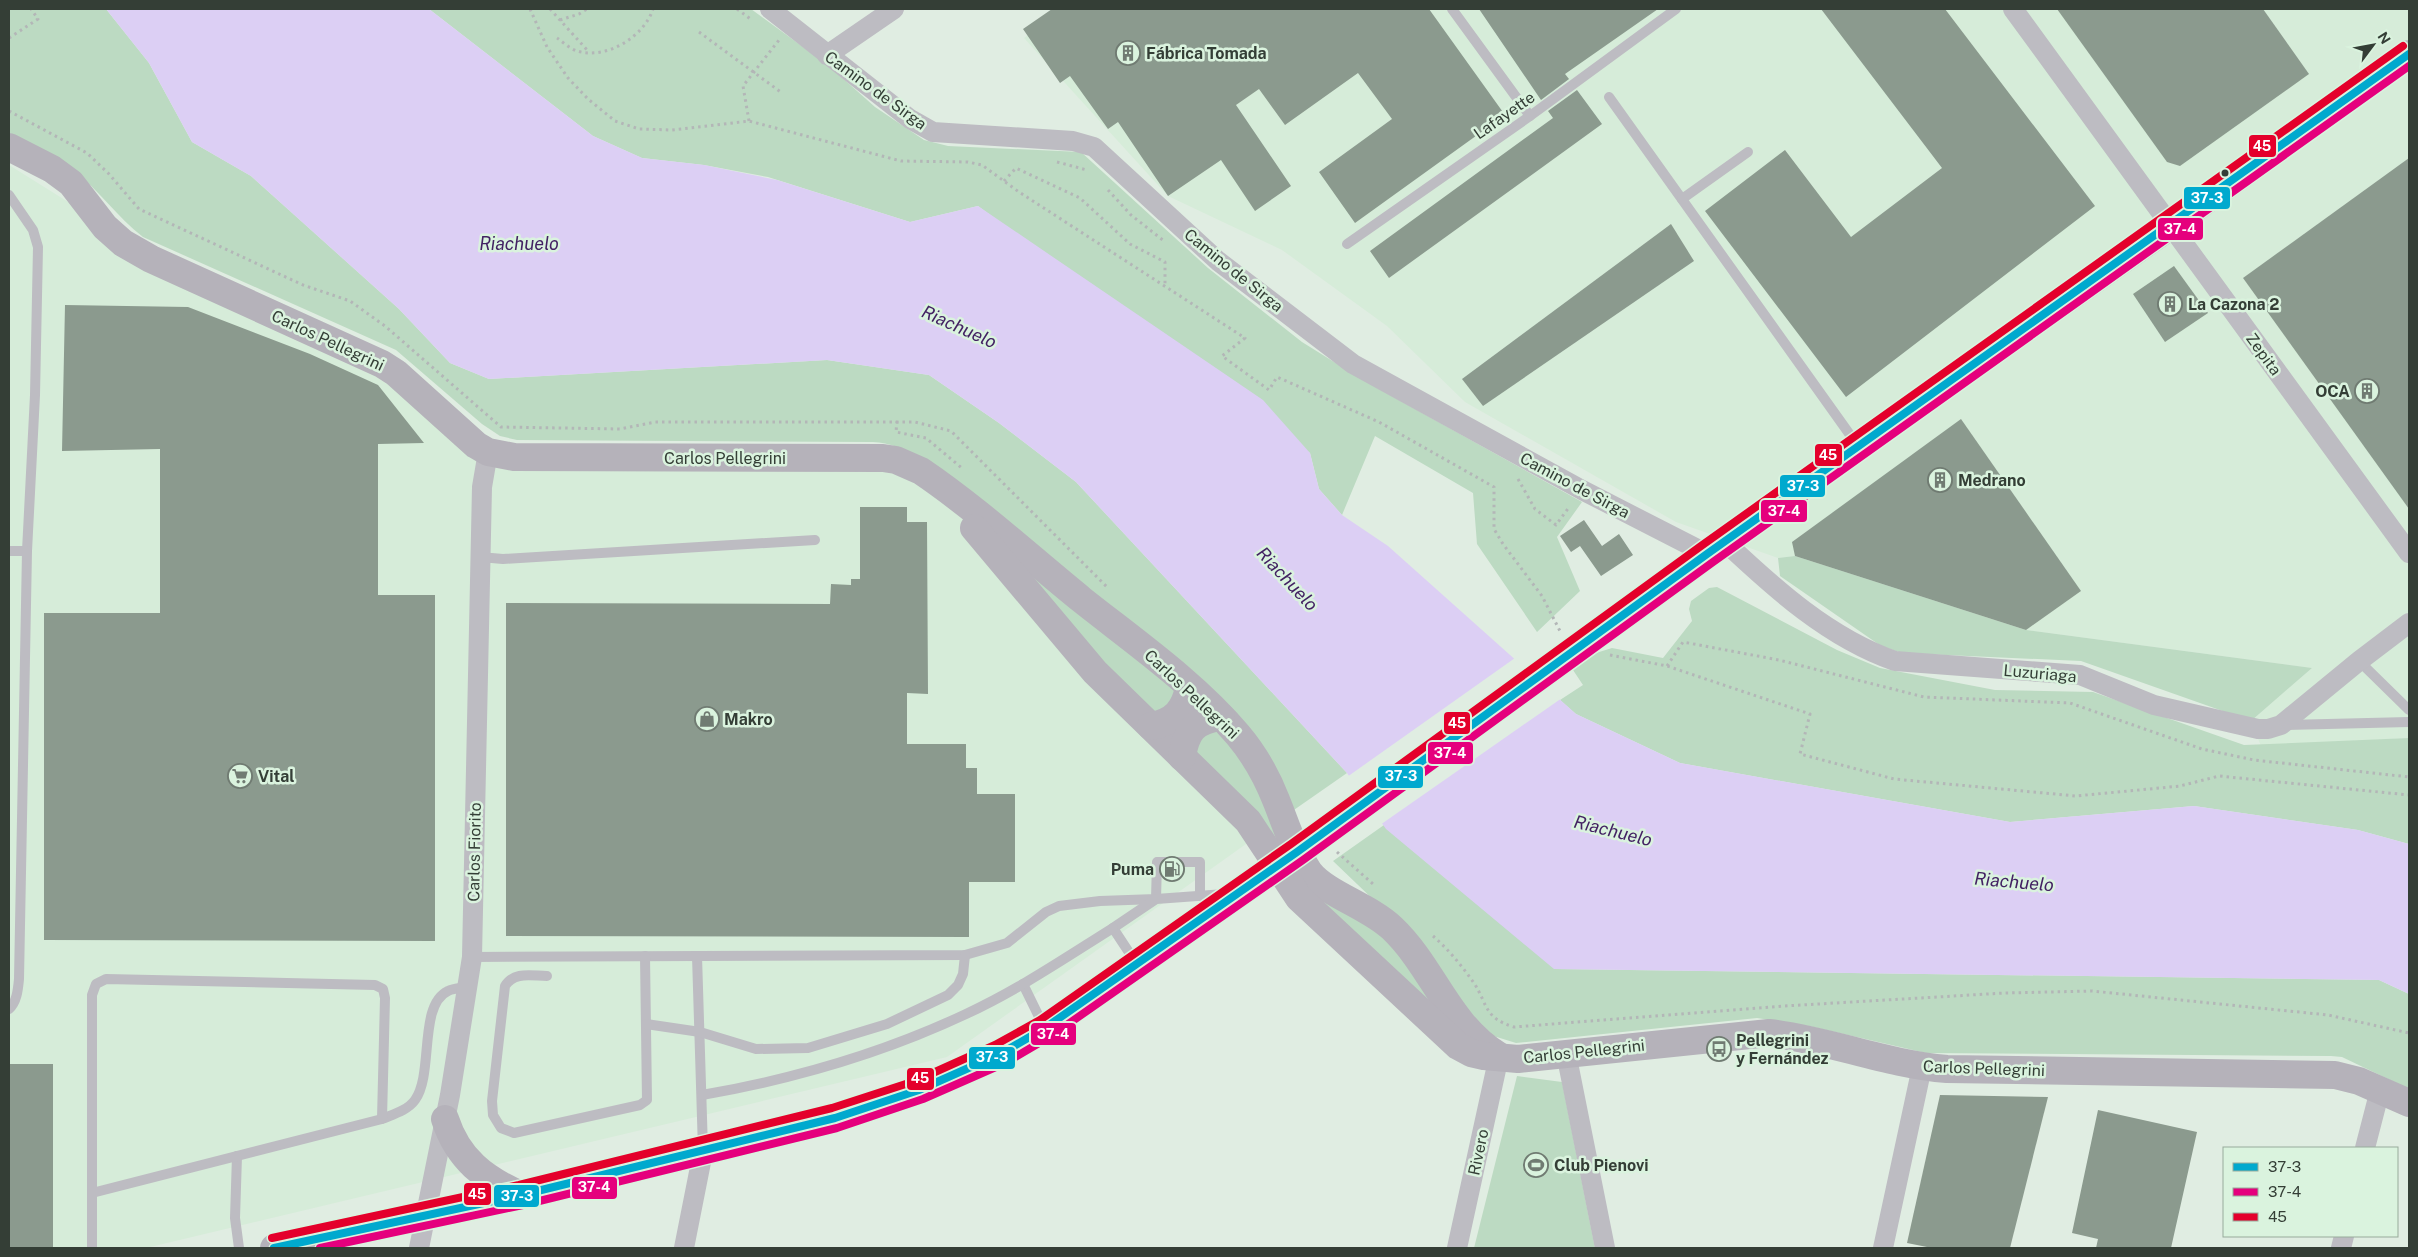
<svg xmlns="http://www.w3.org/2000/svg" width="2418" height="1257" viewBox="0 0 2418 1257" font-family="'Public Sans',sans-serif">
<rect width="100%" height="100%" fill="#e0ede2"/>
<!-- built -->
<g fill="#d6ecd9">
<polygon points="1063,9 2409,9 2409,738 2261,746 2251,721 2312,668 2026,630 1795,556 1778,558 1676,522 1465,402 1387,326 1282,250 1168,196 1024,38"/>
<polygon points="9,165 81,210 124,253 390,354 480,433 503,445 886,448 1291,812 947,1057 146,1248 9,1248"/>
</g>
<!-- green -->
<g fill="#bcdac2">
<path d="M9 9H106L149 63 192 142 251 176 399 309 450 363 489 379 827 360 929 375 999 423 1076 482 1347 773 1291 812 1272 765 955 485C929 465 907 444 873 442L517 440 500 436 482 424 396 350 143 237C117 217 99 190 73 170 55 155 30 145 9 133Z"/>
<polygon points="429,9 751,9 829,66 875,107 924,140 948,146 1081,152 1208,268 1302,342 1363,380 1582,502 1557,537 1580,591 1537,632 1477,544 1473,493 1375,436 1342,515 1319,489 1310,453 978,206 910,222 768,177 704,165 642,158 593,136"/>
<polygon points="984,540 1221,717 1287,833 1357,903 1469,1034 1369,960"/>
<polygon points="1795,556 2026,630 2312,668 2251,721 2081,661 1902,653 1881,646 1780,576 1778,558"/>
<polygon points="1717,587 1837,650 1880,668 1995,690 2093,692 2244,745 2409,738 2409,844 2358,830 2194,806 2010,822 1680,763 1576,714 1560,700 1583,685 1573,670 1596,653 1612,648 1663,658 1692,621 1689,609 1691,601 1709,588"/>
<polygon points="1384,825 1555,969 2379,980 2409,994 2409,1089 2342,1057 2331,1056 1926,1053 1809,1026 1757,1018 1516,1043 1487,1034 1405,930 1333,861"/>
<polygon points="1517,1076 1562,1082 1595,1248 1474,1248"/>
</g>
<!-- water -->
<polygon fill="#dccff4" points="106,9 429,9 593,136 642,158 704,165 777,180 910,222 978,206 1263,400 1310,453 1319,489 1342,515 1388,546 1576,714 1680,763 2010,822 2194,806 2358,830 2409,844 2409,994 2379,980 1554,969 1386,829 1347,773 1076,482 999,423 929,375 827,360 489,379 450,363 399,309 251,176 192,142 149,63"/>
<!-- pier -->
<polygon fill="#e0ede2" points="1515,658 1562,698 1380,825 1347,777"/>
<!-- building -->
<g fill="#8b9a8e">
<polygon points="1052,9 1429,9 1505,115 1355,223 1319,172 1392,119 1358,73 1285,125 1259,89 1236,105 1291,186 1255,211 1221,160 1168,196 1118,122 1108,129 1070,76 1060,83 1023,29"/>
<polygon points="1479,9 1658,9 1565,74 1569,79 1541,100"/>
<polygon points="1821,9 1945,9 2095,206 1846,397 1705,211 1785,150 1851,237 1942,168"/>
<polygon points="2057,9 2263,9 2309,74 2180,166 2167,162"/>
<polygon points="1577,90 1602,124 1389,278 1370,251 1553,118 1548,111"/>
<polygon points="2409,158 2409,509 2243,278"/>
<polygon points="1671,224 1694,261 1483,406 1462,379"/>
<polygon points="2174,266 2208,313 2165,342 2133,294"/>
<polygon points="65,305 188,307 310,354 378,385 424,443 378,444 378,595 435,595 435,941 44,940 44,613 160,613 160,449 62,451"/>
<polygon points="1961,419 2081,591 2026,630 1795,556 1792,542"/>
<polygon points="860,507 907,507 907,522 927,522 928,694 907,693 907,744 966,744 966,768 977,768 977,794 1015,794 1015,882 969,882 969,937 506,936 506,603 830,604 831,584 851,585 851,579 860,579"/>
<polygon points="1584,520 1602,546 1619,534 1633,555 1601,576 1580,546 1571,552 1560,536"/>
<rect x="9" y="1064" width="44" height="184"/>
<polygon points="1940,1095 2048,1097 2010,1248 1932,1248 1907,1243"/>
<polygon points="2098,1110 2197,1132 2171,1248 2096,1248 2098,1239 2072,1233"/>
</g>
<g fill="none" stroke-linecap="round" stroke-linejoin="round">
<!-- path -->
<g stroke="#b3b6b7" stroke-width="3" stroke-dasharray="2.5 4" stroke-linecap="butt">
<polyline points="530,9 547,47 568,78 588,99 615,121 639,129 672,130 749,121 901,161 968,162 982,165 1019,192 1245,338 1222,356 1269,390 1277,377 1379,422 1494,487 1494,529 1503,544 1542,596 1561,633"/>
<polyline points="550,9 588,51"/>
<polyline points="737,9 752,20"/>
<polyline points="560,20 579,14 587,9"/>
<polyline points="699,32 782,93"/>
<polyline points="9,38 38,19 31,9"/>
<path d="M557 38C563 42 570 49 577 51 606 60 644 37 653 9"/>
<polyline points="9,111 87,153 109,174 139,209 303,285 350,301 385,326 501,427 620,429 655,422 915,422 951,431 1108,588"/>
<polyline points="749,121 743,86 779,40"/>
<polyline points="1057,162 1087,170"/>
<polyline points="1004,181 1016,168 1080,198 1130,244 1165,262 1165,286"/>
<polyline points="1108,190 1131,215 1164,241"/>
<polyline points="897,421 896,432 926,438 963,469"/>
<polyline points="1518,479 1535,509 1556,525 1570,506"/>
<polyline points="1610,655 1667,666 1810,714 1800,754 1894,779 2076,796 2180,786 2219,776 2409,795"/>
<polyline points="1667,666 1683,642 1779,660 1924,697 2070,703 2202,749 2254,760 2409,777"/>
<polyline points="1337,852 1373,884"/>
<path d="M1433 936C1448 949 1462 966 1474 983 1488 1005 1484 1018 1514 1027L1784 1006 2005 993 2092 991 2328 1015 2409 1033"/>
</g>
<!-- lane -->
<g stroke="#bdbcc2" stroke-width="10">
<polyline points="1452,9 1530,116"/>
<polyline points="1609,97 1858,446"/>
<polyline points="9,195 33,230 38,247 35,395 27,551"/>
<polyline points="1682,199 1748,152"/>
<polyline points="1347,244 1530,116 1676,9"/>
<path d="M9 551H27L19 979C18 989 17 1002 9 1009"/>
<polyline points="480,557 503,559 815,540"/>
<polyline points="2359,661 2409,710"/>
<polyline points="2285,725 2409,722"/>
<polyline points="697,956 703,1150"/>
<polyline points="472,957 965,955 1007,943 1046,912 1059,906 1100,901 1156,899 1157,862 1200,862 1200,896"/>
<polyline points="1136,963 1113,928 1156,899 1225,894"/>
<path d="M547 976C532 976 514 971 505 986L492 1101 493 1115 501 1128 514 1133 640 1105 647 1100 645 956"/>
<polyline points="1023,984 1044,1027"/>
<polyline points="646,1024 700,1032 756,1049 808,1048 887,1024 948,995 958,985 963,974 965,955"/>
<path d="M702 1095C794 1079 881 1054 966 1014 1018 990 1065 958 1113 928"/>
<polyline points="237,1156 235,1218 239,1248"/>
<path d="M92 1193 382 1119C394 1114 408 1110 415 1100 434 1074 418 1005 448 991 453 988 461 988 467 987"/>
<polyline points="92,1248 92,995 96,984 106,979 375,985 383,989 385,998 382,1119"/>
</g>
<!-- street -->
<g stroke="#bdbcc2" stroke-width="20">
<polyline points="770,9 910,119 933,132 1073,141 1094,147 1218,261 1353,364 1582,490 1707,554"/>
<polyline points="2013,9 2409,553"/>
<polyline points="827,55 894,9"/>
<path d="M1725 542C1775 589 1829 638 1895 661L2080 675 2154 705 2258 729H2268L2281 725 2359 661 2409 623"/>
<polyline points="1566,1053 1605,1248"/>
<polyline points="2365,1148 2380,1090"/>
<polyline points="419,1248 450,1095 472,957 482,487 488,452"/>
<polyline points="684,1248 703,1152"/>
<polyline points="1457,1248 1499,1056"/>
<polyline points="1883,1248 1922,1067"/>
<polyline points="2341,1248 2344,1236"/>
</g>
<!-- secondary -->
<g stroke="#b5b2ba" stroke-width="28">
<path d="M9 147 52 169 71 183 105 227 123 243 151 259 382 364 396 373 476 445 488 452 514 457 883 458 896 460 921 471C977 509 1029 557 1082 600 1135 642 1194 683 1238 735 1254 754 1267 777 1276 800 1287 827 1292 847 1309 872 1326 894 1369 906 1392 928 1434 968 1447 1024 1499 1056"/>
<path d="M974 528 1095 672 1248 821 1299 898 1458 1046 1471 1053 1484 1056 1518 1059 1769 1033C1829 1040 1886 1064 1947 1069L2335 1075 2359 1081 2409 1103"/>
<path d="M1151 726C1174 722 1185 710 1189 687"/>
<path d="M1182 757C1186 731 1194 721 1221 717"/>
<path d="M445 1119C458 1159 484 1179 521 1195"/>
<polyline points="274,1248 521,1195 835,1118 919,1090 1000,1054 1045,1028 1297,852 1707,554 2170,226 2409,54"/>
</g>
<defs>
<polyline id="bus-1" points="274,1248 521,1195 835,1118 919,1090 1000,1054 1045,1028 1297,852 1707,554 2409,54"/>
<polyline id="bus-2" points="320,1248 523,1205 837,1128 923,1099 1005,1063 1051,1036 1303,860 1713,562 2409,66"/>
<polyline id="bus-3" points="272,1238 519,1185 832,1108 915,1081 995,1045 1040,1020 1291,844 1701,546 2403,46"/>
</defs>
<!-- bus-1 casing -->
<use href="#bus-1" stroke="#daf3de" stroke-width="11"/>
<!-- bus-2 casing -->
<use href="#bus-2" stroke="#daf3de" stroke-width="11"/>
<!-- bus-3 casing -->
<use href="#bus-3" stroke="#daf3de" stroke-width="11"/>
<!-- bus-1 -->
<use href="#bus-1" stroke="#00a9ce" stroke-width="8"/>
<!-- bus-2 -->
<use href="#bus-2" stroke="#e5007d" stroke-width="8"/>
<!-- bus-3 -->
<use href="#bus-3" stroke="#e4002b" stroke-width="8"/>
</g>
<!-- icons -->
<defs>
<symbol id="building-ring" viewBox="-11 -11 22 22"><circle r="9.5" fill="#daf3de" stroke="#707b72" stroke-width="1.5"/><path d="M-4-6H4V6H1V3H-1V6H-4ZM-2.5-4.3h1.7v1.8h-1.7ZM.8-4.3h1.7v1.8H.8ZM-2.5-1h1.7V.8h-1.7ZM.8-1h1.7V.8H.8Z" fill="#707b72"/></symbol>
<symbol id="shop-ring" viewBox="-11 -11 22 22"><circle r="9.5" fill="#daf3de" stroke="#707b72" stroke-width="1.5"/><path d="M-5-2.5h2.3a2.7 3.5 0 0 1 5.4 0H5L5.5 6h-11ZM-1.5-2.5h3a1.5 2.3 0 0 0-3 0Z" fill="#707b72"/></symbol>
<symbol id="supermarket-ring" viewBox="-11 -11 22 22"><circle r="9.5" fill="#daf3de" stroke="#707b72" stroke-width="1.5"/><path d="M-6-5.5h2.5l.6 2H6L4.5 2H-2.5L-4.4-4H-6ZM-1.5 3.2a1.3 1.3 0 1 0 .1 0ZM3 3.2a1.3 1.3 0 1 0 .1 0Z" fill="#707b72"/></symbol>
<symbol id="fuel-ring" viewBox="-11 -11 22 22"><circle r="9.5" fill="#daf3de" stroke="#707b72" stroke-width="1.5"/><path d="M-5.5-6h7V0h2V4h1.3V-2.5L3-4.5l.8-.8L6-3V5H2.5V1h-1V6h-7ZM-4.2-4.7v3.2H.2V-4.7Z" fill="#707b72"/></symbol>
<symbol id="bus-ring" viewBox="-11 -11 22 22"><circle r="9.5" fill="#daf3de" stroke="#707b72" stroke-width="1.5"/><path d="M-5-6H5V4H4V6H2V4H-2V6H-4V4H-5ZM-3.5-4V0h7V-4ZM-3.5 1.2v1.5H-2V1.2ZM2 1.2v1.5H3.5V1.2Z" fill="#707b72"/></symbol>
<symbol id="stadium-ring" viewBox="-11 -11 22 22"><circle r="9.5" fill="#daf3de" stroke="#707b72" stroke-width="1.5"/><path d="M0-5a6.5 5 0 1 0 0 10a6.5 5 0 1 0 0-10ZM-3.5-1.8h7v3.6h-7Z" fill="#707b72"/></symbol>
</defs>
<g fill-rule="evenodd">
<use href="#building-ring" x="1114" y="39" width="28" height="28"/>
<use href="#building-ring" x="2156" y="290" width="28" height="28"/>
<use href="#building-ring" x="2353" y="377" width="28" height="28"/>
<use href="#building-ring" x="1926" y="466" width="28" height="28"/>
<use href="#shop-ring" x="693" y="705" width="28" height="28"/>
<use href="#supermarket-ring" x="226" y="762" width="28" height="28"/>
<use href="#fuel-ring" x="1158" y="855" width="28" height="28"/>
<use href="#bus-ring" x="1705" y="1035" width="28" height="28"/>
<use href="#stadium-ring" x="1522" y="1151" width="28" height="28"/>
</g>
<!-- markers -->
<circle fill="#343e36" stroke="#daf3de" stroke-width="2" cx="2225" cy="173" r="4.5"/>
<g text-anchor="middle" stroke-width="5" stroke-linejoin="round" paint-order="stroke">
<!-- poi labels -->
<g font-size="16" font-weight="bold" fill="#343e36" stroke="#daf3de" text-anchor="start">
<text x="1146" y="59">Fábrica Tomada</text>
<text x="2188" y="310">La Cazona 2</text>
<text x="2350" y="397" text-anchor="end">OCA</text>
<text x="1958" y="486">Medrano</text>
<text x="724" y="725">Makro</text>
<text x="258" y="782">Vital</text>
<text x="1154" y="875" text-anchor="end">Puma</text>
<text x="1736" y="1046">Pellegrini<tspan x="1736" dy="18">y Fernández</tspan></text>
<text x="1554" y="1171">Club Pienovi</text>
</g>
<!-- street labels -->
<g font-size="16" fill="#343e36" stroke="#daf3de">
<text transform="translate(876 90) rotate(36)" y="6">Camino de Sirga</text>
<text transform="translate(1504 115) rotate(-35)" y="6">Lafayette</text>
<text transform="translate(1234 270) rotate(39)" y="6">Camino de Sirga</text>
<text transform="translate(328 340) rotate(25)" y="6">Carlos Pellegrini</text>
<text transform="translate(2264 354) rotate(54)" y="6">Zepita</text>
<text x="725" y="464">Carlos Pellegrini</text>
<text transform="translate(1575 485) rotate(28)" y="6">Camino de Sirga</text>
<text transform="translate(2040 673) rotate(5)" y="6">Luzuriaga</text>
<text transform="translate(1192 694) rotate(43)" y="6">Carlos Pellegrini</text>
<text transform="translate(474 852) rotate(-89)" y="6">Carlos Fiorito</text>
<text transform="translate(1584 1051) rotate(-6)" y="6">Carlos Pellegrini</text>
<text transform="translate(1984 1068) rotate(2)" y="6">Carlos Pellegrini</text>
<text transform="translate(1478 1152) rotate(-78)" y="6">Rivero</text>
</g>
<!-- water labels -->
<g font-size="18" font-style="italic" fill="#432263" stroke="#daf3de">
<text x="519" y="250">Riachuelo</text>
<text transform="translate(959 327) rotate(24)" y="6">Riachuelo</text>
<text transform="translate(1287 579) rotate(47)" y="6">Riachuelo</text>
<text transform="translate(1613 831) rotate(14)" y="6">Riachuelo</text>
<text transform="translate(2014 882) rotate(5)" y="6">Riachuelo</text>
</g>
</g>
<g stroke="#daf3de" stroke-width="2">
<rect x="2248" y="134" width="29" height="24" rx="5" fill="#e4002b"/>
<rect x="2183" y="186" width="48" height="24" rx="5" fill="#00a9ce"/>
<rect x="2157" y="217" width="47" height="24" rx="5" fill="#e5007d"/>
<rect x="1814" y="443" width="29" height="24" rx="5" fill="#e4002b"/>
<rect x="1779" y="474" width="47" height="24" rx="5" fill="#00a9ce"/>
<rect x="1760" y="499" width="48" height="24" rx="5" fill="#e5007d"/>
<rect x="1443" y="711" width="28" height="24" rx="5" fill="#e4002b"/>
<rect x="1427" y="741" width="47" height="24" rx="5" fill="#e5007d"/>
<rect x="1377" y="765" width="47" height="24" rx="5" fill="#00a9ce"/>
<rect x="1030" y="1022" width="47" height="24" rx="5" fill="#e5007d"/>
<rect x="968" y="1046" width="48" height="24" rx="5" fill="#00a9ce"/>
<rect x="906" y="1067" width="29" height="24" rx="5" fill="#e4002b"/>
<rect x="571" y="1176" width="47" height="24" rx="5" fill="#e5007d"/>
<rect x="463" y="1182" width="29" height="24" rx="5" fill="#e4002b"/>
<rect x="493" y="1184" width="47" height="24" rx="5" fill="#00a9ce"/>
</g>
<g font-size="14" text-anchor="middle" font-weight="bold" fill="#fff">
<text x="2262" y="151">45</text>
<text x="2207" y="203">37-3</text>
<text x="2180" y="234">37-4</text>
<text x="1828" y="460">45</text>
<text x="1803" y="491">37-3</text>
<text x="1784" y="516">37-4</text>
<text x="1457" y="728">45</text>
<text x="1450" y="758">37-4</text>
<text x="1401" y="781">37-3</text>
<text x="1053" y="1039">37-4</text>
<text x="992" y="1062">37-3</text>
<text x="920" y="1083">45</text>
<text x="594" y="1192">37-4</text>
<text x="477" y="1199">45</text>
<text x="517" y="1201">37-3</text>
</g>
<!-- border -->
<rect width="2418" height="1257" fill="none" stroke="#343e36" stroke-width="20"/>
<!-- legend -->
<rect x="2223" y="1147" width="175" height="90" fill="#daf3de" stroke="#98ab9b"/>
<rect x="2233" y="1163" width="25" height="8" fill="#00a9ce" stroke="#98ab9b"/>
<text x="2268" y="1172" font-size="15" fill="#343e36">37-3</text>
<rect x="2233" y="1188" width="25" height="8" fill="#e5007d" stroke="#98ab9b"/>
<text x="2268" y="1197" font-size="15" fill="#343e36">37-4</text>
<rect x="2233" y="1213" width="25" height="8" fill="#e4002b" stroke="#98ab9b"/>
<text x="2268" y="1222" font-size="15" fill="#343e36">45</text>
<!-- north arrow -->
<g transform="translate(2373 45) rotate(58)" stroke="#daf3de" stroke-width="4" paint-order="stroke">
<path d="M0-4L9 19L0 12L-9 19Z" fill="#343e36"/>
<text y="-8" font-size="14" font-weight="bold" text-anchor="middle" fill="#343e36">N</text>
</g>
</svg>
